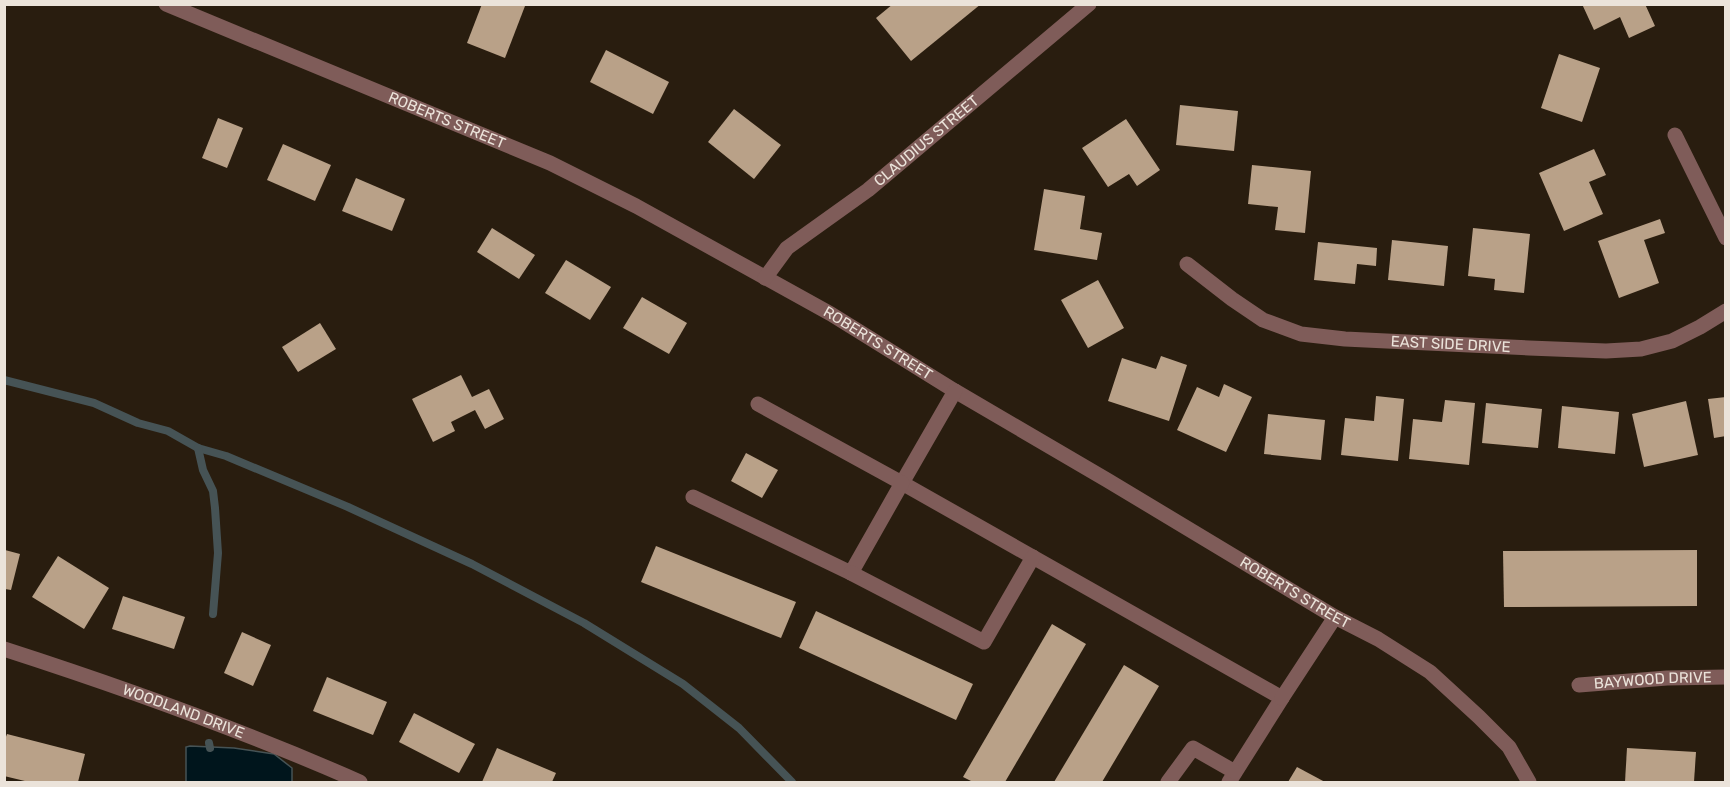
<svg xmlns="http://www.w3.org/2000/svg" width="1730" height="787" viewBox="0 0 1730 787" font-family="Rubik,sans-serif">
<rect width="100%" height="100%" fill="#291d0f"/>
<!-- water -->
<polygon fill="#00151c" stroke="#465355" stroke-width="1.5" points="190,746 234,748 274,754 292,768 292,782 186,782 186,747"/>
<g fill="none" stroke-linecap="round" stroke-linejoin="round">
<!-- stream -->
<g stroke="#465355" stroke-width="8">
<polyline points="4,380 94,403 138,423 168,431 198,448 226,456 348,507 472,564 584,623 683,684 739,728 792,782"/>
<polyline points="198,448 203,470 213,491 215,508 218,553 213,614"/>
<polyline points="209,743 210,748"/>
</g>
</g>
<!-- building -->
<g fill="#b9a188">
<polygon points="482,4 520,4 525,6 505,58 467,43"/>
<polygon points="893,4 981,4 911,61 876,18"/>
<polygon points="1582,4 1645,4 1655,26 1629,38 1620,17 1594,30"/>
<polygon points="606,50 669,82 653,114 590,82"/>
<polygon points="1559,54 1600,68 1582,122 1541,108"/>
<polygon points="1180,105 1238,111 1234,151 1176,145"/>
<polygon points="734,109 781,145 754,179 708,142"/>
<polygon points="218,118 243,128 227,168 202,158"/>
<polygon points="1126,119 1160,170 1137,186 1129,174 1108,187 1082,148"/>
<polygon points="283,144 331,165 315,201 267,180"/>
<polygon points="1594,149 1606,175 1589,182 1603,214 1564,231 1539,173"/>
<polygon points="1252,165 1311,171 1305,233 1275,230 1278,207 1248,204"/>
<polygon points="356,178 405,199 392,231 342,211"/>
<polygon points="1044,189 1085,196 1080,229 1102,233 1097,260 1034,250"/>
<polygon points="1660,219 1665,233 1644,240 1659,283 1619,298 1598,241"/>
<polygon points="492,228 535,255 519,279 477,252"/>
<polygon points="1473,228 1530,234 1524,293 1494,290 1495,279 1468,276"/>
<polygon points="1392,240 1448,246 1444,286 1388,280"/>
<polygon points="1318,242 1377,248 1376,266 1357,264 1355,284 1314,280"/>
<polygon points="566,260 611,287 590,320 545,293"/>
<polygon points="1098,280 1124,328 1088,348 1061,300"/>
<polygon points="642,297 687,323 669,354 623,328"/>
<polygon points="320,323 336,349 298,372 282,347"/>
<polygon points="1161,356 1187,365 1169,421 1108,401 1122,358 1156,369"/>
<polygon points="461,375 472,397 489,389 504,419 485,429 475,410 451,422 455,431 433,442 412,399"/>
<polygon points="1224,384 1252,397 1226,452 1177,430 1197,387 1219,397"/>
<polygon points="1376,396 1404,399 1398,461 1341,455 1345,418 1374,421"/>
<polygon points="1726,397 1726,436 1714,438 1708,399"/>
<polygon points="1445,400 1475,403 1469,465 1409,459 1413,419 1442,422"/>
<polygon points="1686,401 1698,455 1644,467 1632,414"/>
<polygon points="1486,403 1542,409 1538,448 1482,443"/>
<polygon points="1562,406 1619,412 1615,454 1558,448"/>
<polygon points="1268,414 1325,420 1321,460 1264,454"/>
<polygon points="746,453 778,470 762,498 731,481"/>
<polygon points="656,546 796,602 781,638 641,582"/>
<polygon points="5,550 20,554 11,590 5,589"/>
<polygon points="1697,550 1697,606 1504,607 1503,551"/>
<polygon points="58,556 109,588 84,629 32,597"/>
<polygon points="123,596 185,617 174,649 112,629"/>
<polygon points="816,611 973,684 956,720 799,648"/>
<polygon points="1052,624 1086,644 1005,782 973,782 963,777"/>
<polygon points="242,632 271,645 253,686 224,673"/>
<polygon points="1124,665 1159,686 1102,782 1054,782"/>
<polygon points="327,677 387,702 373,735 313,711"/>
<polygon points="414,713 475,744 459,773 399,742"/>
<polygon points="7,734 85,754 78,782 29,782 4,776 4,742"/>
<polygon points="497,748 556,773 552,782 482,782"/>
<polygon points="1627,748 1696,752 1694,782 1625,782"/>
<polygon points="1297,767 1325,782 1288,782"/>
</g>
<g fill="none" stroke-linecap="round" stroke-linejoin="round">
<!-- street -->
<g stroke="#7f5c59" stroke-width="15">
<path id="s1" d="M166 4 550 163 636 206 831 314 955 391 1107 480 1335 617 1378 639 1430 672 1479 717 1509 747 1529 782"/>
<polyline points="1675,135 1726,238"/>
<path id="s2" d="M1187 264 1232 299 1263 320 1301 334 1345 339 1529 348 1606 351 1641 349 1672 341 1700 327 1726 311"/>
<path id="s3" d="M765 278 787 248 868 190 1089 4"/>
<polyline points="955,391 902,483 1282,698 1229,782"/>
<polyline points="693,497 851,573 902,483 758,404"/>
<polyline points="851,573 984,642 1033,557"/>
<path id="s4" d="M4 649C125 688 244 731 360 782"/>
<path id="s5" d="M1579 685 1667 678 1726 677"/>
<polyline points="1282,698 1335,617"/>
<polyline points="1168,782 1193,748 1235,772"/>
</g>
</g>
<g text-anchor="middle" stroke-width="6" stroke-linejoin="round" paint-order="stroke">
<!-- street labels -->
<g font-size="15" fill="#ebe3da" stroke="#291d0f">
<text dy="5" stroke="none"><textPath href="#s1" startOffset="304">ROBERTS STREET</textPath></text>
<text dy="5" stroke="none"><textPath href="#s3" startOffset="213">CLAUDIUS STREET</textPath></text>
<text dy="5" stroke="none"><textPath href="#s1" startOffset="790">ROBERTS STREET</textPath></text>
<text dy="5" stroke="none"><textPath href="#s2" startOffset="285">EAST SIDE DRIVE</textPath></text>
<text dy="5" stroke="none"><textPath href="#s1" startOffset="1276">ROBERTS STREET</textPath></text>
<text dy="5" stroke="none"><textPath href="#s5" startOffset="74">BAYWOOD DRIVE</textPath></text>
<text dy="5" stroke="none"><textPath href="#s4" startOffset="190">WOODLAND DRIVE</textPath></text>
</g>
</g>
<!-- border -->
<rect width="1730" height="787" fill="none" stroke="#ebe3da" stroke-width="12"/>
</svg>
